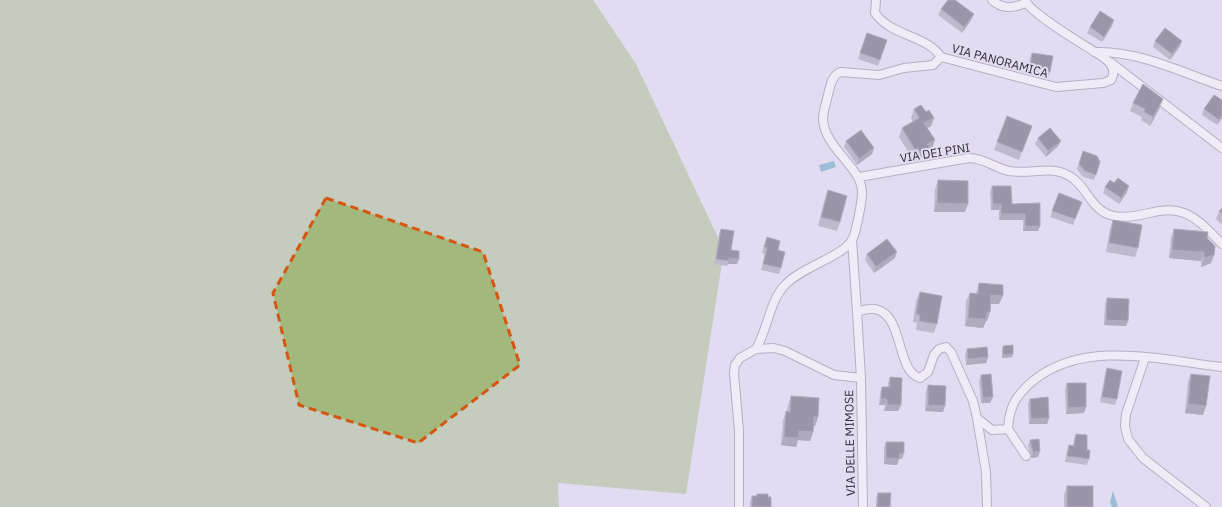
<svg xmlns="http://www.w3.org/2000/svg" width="1222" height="507" viewBox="0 0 1222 507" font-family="'IBM Plex Sans',sans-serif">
<rect width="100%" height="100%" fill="#e2dcf2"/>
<!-- green -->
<polygon fill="#a3b87d" points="0,0 593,0 636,64 724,250 686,494 558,483 559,507 0,507"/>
<!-- water -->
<g fill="#4996b2">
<polygon points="834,161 836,167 821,172 819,165"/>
<polygon points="1113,491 1118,507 1112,507 1110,502"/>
</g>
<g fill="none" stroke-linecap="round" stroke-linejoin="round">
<defs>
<g id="minor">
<path d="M876 0 875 13C892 37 927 35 941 57"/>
<path d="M992 0C1003 10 1013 8 1026 3"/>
<path d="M1025 0C1030 13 1081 43 1095 52"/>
<polyline points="1110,62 1222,148"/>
<path d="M859 177 969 158C984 158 995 168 1009 171 1031 175 1052 164 1071 177 1087 187 1091 209 1110 215 1122 219 1137 216 1149 213 1186 203 1199 221 1222 244"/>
<polyline points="852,240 857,312"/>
<path d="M756 349C768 329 769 303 784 286 801 267 842 257 852 240 856 234 862 201 862 193 863 168 824 148 823 119 823 112 826 103 828 95 830 87 831 77 840 72L879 75 904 68 933 65 941 57 1056 87 1103 83 1111 80C1119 66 1105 58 1095 52 1137 50 1183 73 1222 86"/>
<polyline points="1145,358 1126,414 1125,426 1128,439 1143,458 1206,507"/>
<polyline points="861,378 863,507"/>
<polyline points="977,418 986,472 987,507"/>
<path d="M1008 429C1009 406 1017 394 1034 380 1086 339 1161 360 1222 367"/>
<path d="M739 507V431L734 373 735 365 740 358 756 349 774 348 785 351 834 375 861 378 857 312C863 310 869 308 875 309 904 314 896 372 920 378L928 372 934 355 939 349 946 347 951 352 973 401 977 418 992 430 1008 429 1026 456"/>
</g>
</defs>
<!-- minor casing -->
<use href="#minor" stroke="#7e788c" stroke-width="10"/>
<!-- minor -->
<use href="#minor" stroke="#fff" stroke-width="8"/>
</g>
<!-- wall -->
<g fill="#938ea1">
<polygon points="941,9 971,20 962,33 938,15"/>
<polygon points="1112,26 1102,42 1087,33 1090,27"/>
<polygon points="867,33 887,40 878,66 858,59"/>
<polygon points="1155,41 1180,46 1170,60 1153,47"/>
<polygon points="1032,53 1050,72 1048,78 1028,74 1030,58"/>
<polygon points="1222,100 1222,118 1217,125 1202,115 1204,109"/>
<polygon points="1133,103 1160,107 1150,126 1141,120 1142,117 1130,111"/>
<polygon points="914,109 926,112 934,118 931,126 927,128 932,149 928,151 926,155 917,161 915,157 912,158 899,137 902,128 913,122 911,118"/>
<polygon points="1032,126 1019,160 994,150 997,142"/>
<polygon points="1038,138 1061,141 1058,146 1046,157 1035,144"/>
<polygon points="846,141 874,148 872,154 857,165 844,147"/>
<polygon points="1083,151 1100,162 1094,180 1083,177 1077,169"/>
<polygon points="938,180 965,212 934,212 935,189"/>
<polygon points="992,186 1012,204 1040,226 1038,231 1023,231 1023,220 999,220 999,210 991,210 990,192"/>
<polygon points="1105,187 1127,192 1119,204 1103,193"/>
<polygon points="828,190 840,222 837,231 818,226 825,199"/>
<polygon points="1059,193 1082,202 1073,225 1050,217"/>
<polygon points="1222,208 1222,225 1216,219 1219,211"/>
<polygon points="1113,220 1138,248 1135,257 1106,252 1110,229"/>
<polygon points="721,229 731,250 739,259 737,264 728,264 727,266 714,264 719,234"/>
<polygon points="1174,229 1207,238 1214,255 1211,263 1201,267 1201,261 1169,258 1171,237"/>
<polygon points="767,237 778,250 781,268 779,274 761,270 765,254 762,253"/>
<polygon points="867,254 895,258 874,273 865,260"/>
<polygon points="979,283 999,304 991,304 990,312 987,321 986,321 983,328 965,326 966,301 970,293 976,293"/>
<polygon points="920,292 937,324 934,333 916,330 917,323 913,322 916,301"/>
<polygon points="1107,298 1128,321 1126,326 1104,325 1105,304"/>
<polygon points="1003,346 1012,357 1002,358 1002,349"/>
<polygon points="967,349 988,357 986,363 966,365 965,355"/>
<polygon points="1107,368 1117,399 1115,405 1100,402 1105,374"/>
<polygon points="1191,374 1206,406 1203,415 1185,413 1188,382"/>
<polygon points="981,375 990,403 981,403 979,381"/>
<polygon points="890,377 901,405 898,411 884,411 885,405 879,405 880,393 882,387 888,387 888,383"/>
<polygon points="1067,383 1084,413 1066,414 1065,389"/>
<polygon points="928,385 943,412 925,411 926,391"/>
<polygon points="791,396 818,417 815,426 814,426 813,432 810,441 798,440 796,447 781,445 783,420 786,411 787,411 788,405"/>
<polygon points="1030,399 1049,418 1047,424 1029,424 1028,404"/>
<polygon points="1076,434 1087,450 1089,459 1087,465 1065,462 1067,451 1069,445 1073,446 1074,439"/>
<polygon points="1030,440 1040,451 1038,457 1031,458 1028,446"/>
<polygon points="886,442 902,459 899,459 897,465 884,464 884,448"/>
<polygon points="1067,486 1093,507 1064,507 1064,495"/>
<polygon points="878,493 890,507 876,507 876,498"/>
<polygon points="757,494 768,497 771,507 750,507 750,502 752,496 756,496"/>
</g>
<!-- shaded-wall -->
<g fill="#736e81">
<polygon points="974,14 971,20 962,33 964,27"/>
<polygon points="1114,20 1112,26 1102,42 1104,37"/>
<polygon points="1182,41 1180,46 1170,60 1172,54"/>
<polygon points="1163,99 1160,107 1150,126 1153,117"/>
<polygon points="1222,116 1222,118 1217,125 1219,120"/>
<polygon points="934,118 931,126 921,132 924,123"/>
<polygon points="935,140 932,149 928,151 926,155 917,161 920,152 927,144"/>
<polygon points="1061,141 1058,146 1046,157 1048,151"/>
<polygon points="874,148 872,154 857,165 859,159"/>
<polygon points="918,148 915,157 912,158 915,150"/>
<polygon points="1129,186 1127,192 1119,204 1121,198"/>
<polygon points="937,203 968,204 965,212 934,212"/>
<polygon points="993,204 1001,204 999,210 991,210"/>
<polygon points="1001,214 1025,214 1023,220 999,220"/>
<polygon points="1025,226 1040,226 1038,231 1023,231"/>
<polygon points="1172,250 1204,252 1201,261 1169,258"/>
<polygon points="897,252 895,258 874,273 876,267"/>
<polygon points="1214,255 1211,263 1201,267 1204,258"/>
<polygon points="729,258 739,259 737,264 728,264"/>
<polygon points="991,295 1003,296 999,304 988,304"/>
<polygon points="987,312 990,312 987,321 986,321 983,328 965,326 968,318"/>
<polygon points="1106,320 1128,321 1126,326 1104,325"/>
<polygon points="1013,354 1012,357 1002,358 1003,355"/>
<polygon points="988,357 986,363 966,365 968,359"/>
<polygon points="993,397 990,403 981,403 983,398"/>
<polygon points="881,399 887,399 885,405 879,405"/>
<polygon points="1188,404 1206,406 1203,415 1185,413"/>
<polygon points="887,405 901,405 898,411 884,411"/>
<polygon points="928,405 945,406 943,412 925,411"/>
<polygon points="1086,407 1084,413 1066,414 1068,408"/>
<polygon points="814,417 818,417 815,426 811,426"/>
<polygon points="1049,418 1047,424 1029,424 1031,419"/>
<polygon points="799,431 813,432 810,441 798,440 796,447 781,445 784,437"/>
<polygon points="1040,451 1038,457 1031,458 1033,452"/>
<polygon points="900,453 904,453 902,459 898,459"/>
<polygon points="886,458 899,459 897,465 884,464"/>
</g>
<!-- building -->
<g fill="#443f50" stroke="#736e81">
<polygon points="948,0 955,0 974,14 964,27 941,9"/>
<polygon points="1100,11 1114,20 1104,37 1090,27"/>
<polygon points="1165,28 1182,41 1172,54 1155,41"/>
<polygon points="867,33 887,40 880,60 860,53"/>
<polygon points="1032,53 1053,56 1050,72 1030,68"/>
<polygon points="1143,84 1163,99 1153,117 1144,112 1145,109 1133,103"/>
<polygon points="1214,95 1222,100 1222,116 1219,120 1204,109"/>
<polygon points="921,105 926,112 929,110 934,118 924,123 935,140 927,144 929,147 920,152 918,148 915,150 902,128 919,118 914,109"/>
<polygon points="1007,116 1032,126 1022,152 997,142"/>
<polygon points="1050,128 1061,141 1048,151 1038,138"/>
<polygon points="861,130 874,148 859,159 846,141"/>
<polygon points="1083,151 1097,156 1100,162 1096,175 1085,171 1079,164"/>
<polygon points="1118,178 1129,186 1121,198 1105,187 1110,180 1114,183"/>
<polygon points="938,180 968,181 968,204 937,203"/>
<polygon points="992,186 1011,186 1012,204 1040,203 1040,226 1025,226 1025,214 1001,214 1001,204 993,204"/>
<polygon points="828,190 847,196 840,222 821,217"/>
<polygon points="1059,193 1082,202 1075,219 1052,211"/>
<polygon points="1222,208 1222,213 1219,211"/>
<polygon points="1113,220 1142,225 1138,248 1109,243"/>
<polygon points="721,229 734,231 731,250 739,251 739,259 729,258 729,261 716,259"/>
<polygon points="1174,229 1208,232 1207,238 1215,246 1214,255 1204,258 1204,252 1172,250"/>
<polygon points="767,237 780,241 778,250 785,252 781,268 763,264 767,248 764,247"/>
<polygon points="887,239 897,252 876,267 867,254"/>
<polygon points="979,283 1003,285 1003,296 991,295 990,312 987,312 986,319 968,318 970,293 978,294"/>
<polygon points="920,292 942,296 937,324 919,321 920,315 916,314"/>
<polygon points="1107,298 1129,299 1128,321 1106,320"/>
<polygon points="1013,345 1013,354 1003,355 1003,346"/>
<polygon points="987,347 988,357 968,359 967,349"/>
<polygon points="1107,368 1122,371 1117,399 1102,397"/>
<polygon points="991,374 993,397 983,398 981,375"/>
<polygon points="1191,374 1210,376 1206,406 1188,404"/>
<polygon points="890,377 902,378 901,405 887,405 887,399 881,399 882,387 890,387"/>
<polygon points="1067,383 1086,383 1086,407 1068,408"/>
<polygon points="928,385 946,386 945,406 928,405"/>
<polygon points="791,396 819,398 818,417 814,417 813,432 799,431 799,438 784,437 786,411 790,412"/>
<polygon points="1048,397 1049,418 1031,419 1030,399"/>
<polygon points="1076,434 1087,435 1087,450 1090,450 1089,459 1067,456 1069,445 1074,446"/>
<polygon points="1039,439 1040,451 1033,452 1030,440"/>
<polygon points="886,442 904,442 904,453 900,453 899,459 886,458"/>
<rect x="1067" y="486" width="26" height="21"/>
<polygon points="878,493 891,493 890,507 877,507"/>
<polygon points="757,494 768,494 768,497 771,497 771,507 752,507 752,496 757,496"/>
</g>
<!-- marked area -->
<path d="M0 0H1222V507H0ZM326 198 483 252 520 365 418 443 299 405 273 293Z" fill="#e2dcf2" fill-opacity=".55" fill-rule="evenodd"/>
<path fill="none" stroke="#d65510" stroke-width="3" stroke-dasharray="8 5" stroke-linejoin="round" d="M326 198 483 252 520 365 418 443 299 405 273 293Z"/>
<g text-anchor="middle" stroke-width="4" stroke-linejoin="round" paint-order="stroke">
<!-- street labels -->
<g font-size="12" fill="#2f2d35" stroke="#e2dcf2">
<text transform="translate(1000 61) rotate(15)" y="4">VIA PANORAMICA</text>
<text transform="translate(935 153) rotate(-9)" y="4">VIA DEI PINI</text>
<text transform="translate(850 443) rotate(-91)" y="4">VIA DELLE MIMOSE</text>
</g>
</g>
</svg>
